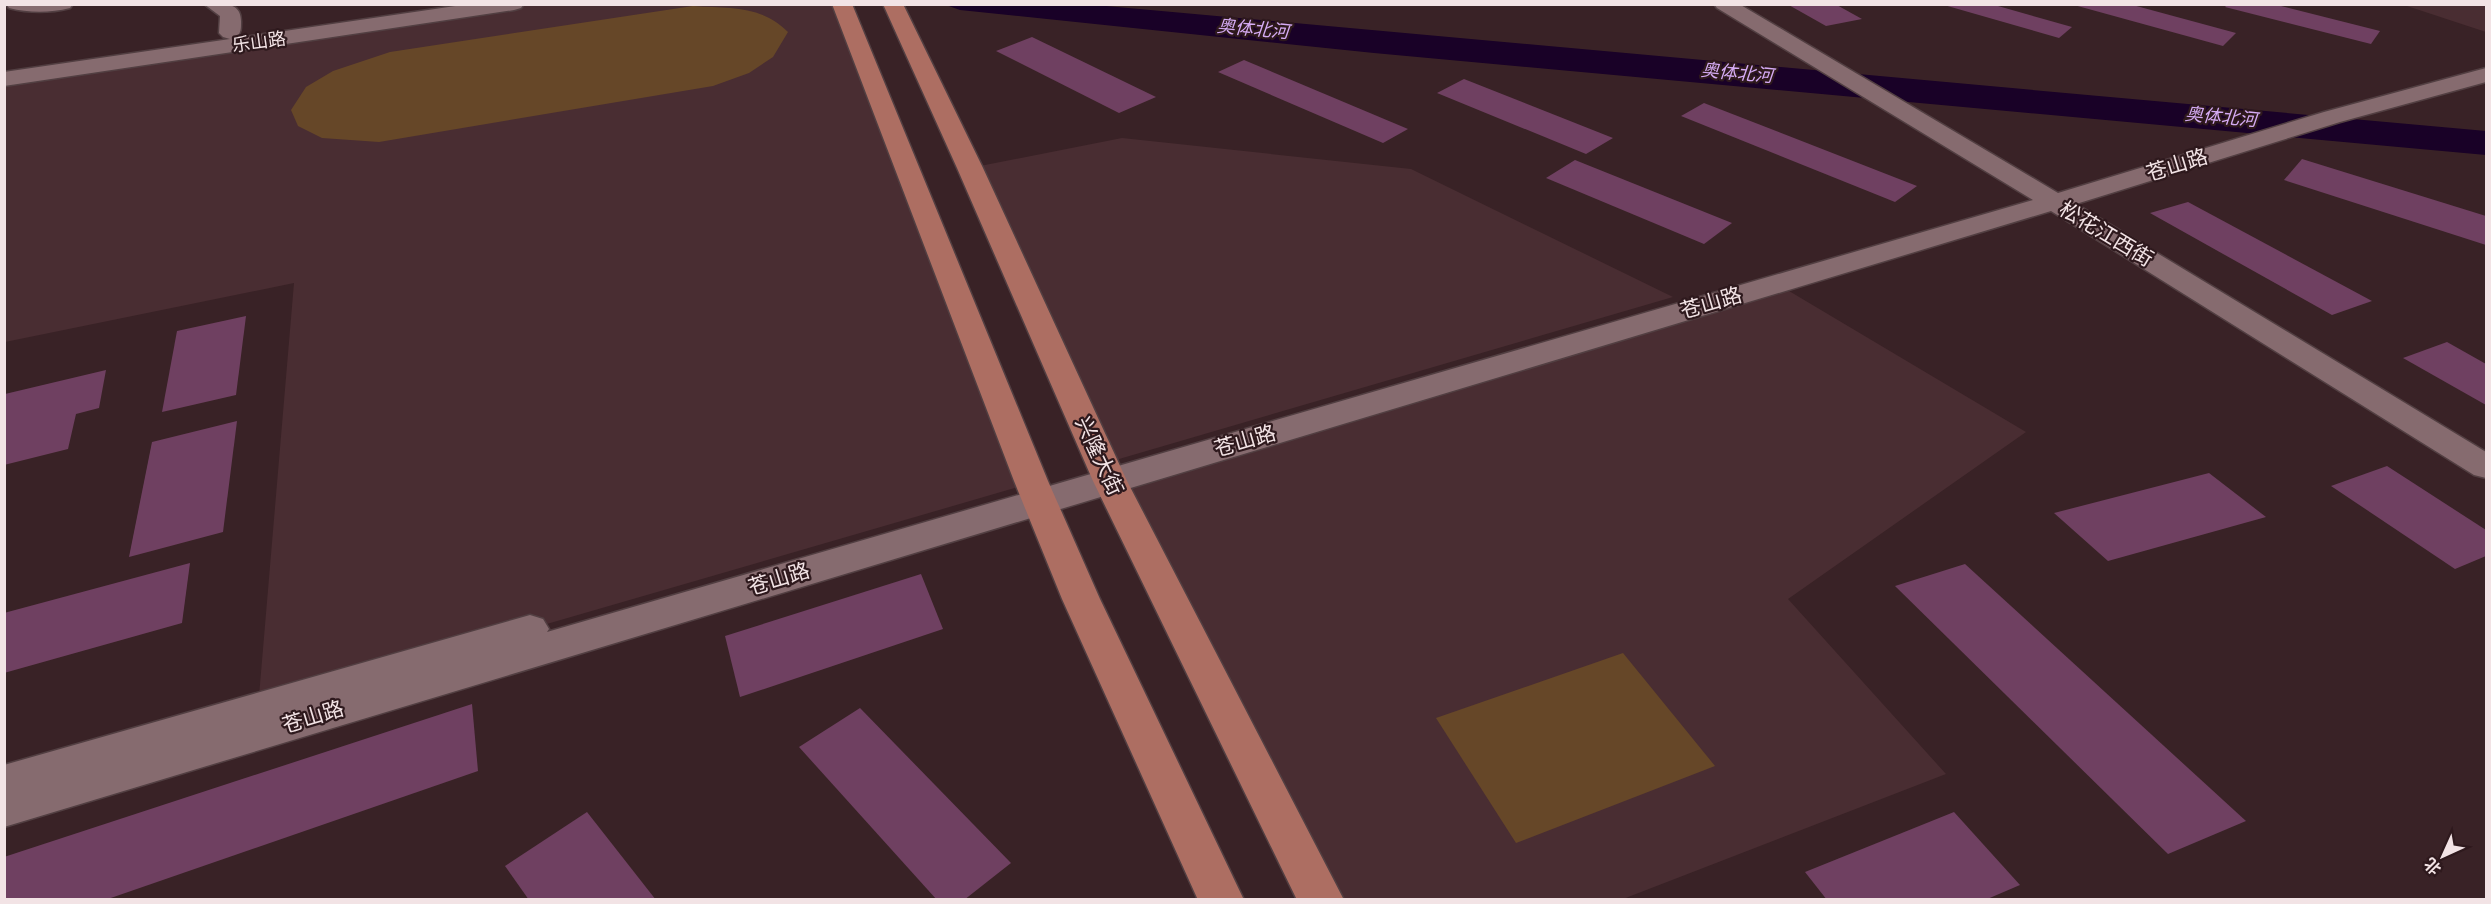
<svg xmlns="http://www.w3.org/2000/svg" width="2491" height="904" viewBox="0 0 2491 904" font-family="'Zilla Slab','Noto Sans SC',serif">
<rect width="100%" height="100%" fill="#392226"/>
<!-- built -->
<g fill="#492d32">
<polygon points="521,5 848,5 1032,483 258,708 294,283 5,342 4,80"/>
<polygon points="2404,5 2486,5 2486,32"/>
<polygon points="1122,138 1411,169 1673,297 1102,464 970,168"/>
<polygon points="1784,288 2026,432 1788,599 1946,774 1623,899 1321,899 1112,481"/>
</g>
<!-- green -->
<g fill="#664728">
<path d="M693 6C730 9 759 4 788 32L773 57 749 73 713 86 379 142 322 138 298 126 291 110 306 87 333 71 390 52Z"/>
<polygon points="1623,653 1715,766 1516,843 1436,718"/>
</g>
<!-- water -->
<polygon fill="#190127" points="946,5 1095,5 2486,131 2486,155 1374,53 960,10"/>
<!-- building -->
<g fill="#6f4061">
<polygon points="1787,4 1835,4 1862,19 1826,26"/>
<polygon points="1991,4 2072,27 2059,38 1944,5"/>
<polygon points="2129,4 2236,33 2223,46 2074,5"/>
<polygon points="2228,4 2273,4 2380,31 2371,44 2225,7"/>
<polygon points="1032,37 1156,97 1119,113 996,51"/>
<polygon points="1244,60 1408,129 1383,143 1218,72"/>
<polygon points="1464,79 1613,138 1586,154 1437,93"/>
<polygon points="1704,103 1917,186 1895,202 1681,116"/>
<polygon points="2302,159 2486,216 2486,245 2284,180"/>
<polygon points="1575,160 1732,223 1704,244 1546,178"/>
<polygon points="2188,202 2372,301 2332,315 2150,213"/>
<polygon points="246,316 236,395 162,412 177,331"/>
<polygon points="2447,342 2486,364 2486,405 2403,358"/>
<polygon points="106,370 99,408 76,414 68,449 4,465 5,394"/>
<polygon points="237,421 223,532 129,557 152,442"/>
<polygon points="2387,466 2486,530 2486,556 2455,569 2331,486"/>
<polygon points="2209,473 2266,517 2108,561 2054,513"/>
<polygon points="190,563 182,623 4,673 4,613"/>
<polygon points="1965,564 2246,821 2168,854 1895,586"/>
<polygon points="921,574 943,629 740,697 725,636"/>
<polygon points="472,704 478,771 105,900 4,900 4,857"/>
<polygon points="860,708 1011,863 964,900 937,900 799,747"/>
<polygon points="587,812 656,900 529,900 505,866"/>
<polygon points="1954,812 2020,885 1985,900 1827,900 1805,872"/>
</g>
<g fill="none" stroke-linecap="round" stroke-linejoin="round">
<defs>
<g id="minor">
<path d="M6 4H73L70 8C50 13 29 13 9 8Z"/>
<path d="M204 4C221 4 242 0 241 23 241 29 241 32 237 37L231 39 469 4H524L521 8 514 10 4 86V72L230 39 223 37 219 33 220 16Z"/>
<polygon points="1714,4 1739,4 2058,193 2324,112 2486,68 2486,82 2340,122 2076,204 2486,452 2486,478 2474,475 2051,211 4,827 4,765 530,615 543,619 549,629 547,632 2033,200 1717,8"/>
</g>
<g id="major">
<polygon points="832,4 852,4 1048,481 1100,599 1244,900 1198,900 1062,599 1014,481"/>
<polygon points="883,4 903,4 983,168 1127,481 1344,900 1297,900 1093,481 957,168"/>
</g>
</defs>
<!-- minor casing -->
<use href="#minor" stroke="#523f42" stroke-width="3"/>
<!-- major casing -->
<use href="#major" stroke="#523f42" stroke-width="3"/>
<!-- minor -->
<use href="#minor" fill="#866b6f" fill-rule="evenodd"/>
<!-- major -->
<use href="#major" fill="#ad6e62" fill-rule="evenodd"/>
</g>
<g text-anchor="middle" stroke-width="4.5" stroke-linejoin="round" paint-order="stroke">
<!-- far-water labels -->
<g font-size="18" font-style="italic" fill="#d5abf4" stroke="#2e191d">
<text transform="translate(1253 29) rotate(5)" y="6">奥体北河</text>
<text transform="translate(1737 73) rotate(5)" y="6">奥体北河</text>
<text transform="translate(2221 117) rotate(5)" y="6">奥体北河</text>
</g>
<!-- far-street labels -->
<g font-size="18" fill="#f2e3e5" stroke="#2e191d">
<text transform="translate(259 42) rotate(-8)" y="6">乐山路</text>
</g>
<!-- street labels -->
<g font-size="21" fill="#f2e3e5" stroke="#2e191d">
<text transform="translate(2177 165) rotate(-17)" y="7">苍山路</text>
<text transform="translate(2106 234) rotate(31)" y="7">松花江西街</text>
<text transform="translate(1711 303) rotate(-16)" y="7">苍山路</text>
<text transform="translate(1245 441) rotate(-16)" y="7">苍山路</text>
<text transform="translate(1099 456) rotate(65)" y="7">兴隆大街</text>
<text transform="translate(779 579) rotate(-17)" y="7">苍山路</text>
<text transform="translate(313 717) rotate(-17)" y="7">苍山路</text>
</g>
</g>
<!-- border -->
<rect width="2491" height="904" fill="none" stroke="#f2e3e5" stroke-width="12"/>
<!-- north arrow -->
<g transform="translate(2443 856) rotate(225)" stroke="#2e191d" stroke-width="4.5" paint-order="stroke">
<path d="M0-4.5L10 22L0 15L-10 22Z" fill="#f2e3e5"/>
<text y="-9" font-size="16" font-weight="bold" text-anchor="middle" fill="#f2e3e5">北</text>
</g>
</svg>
